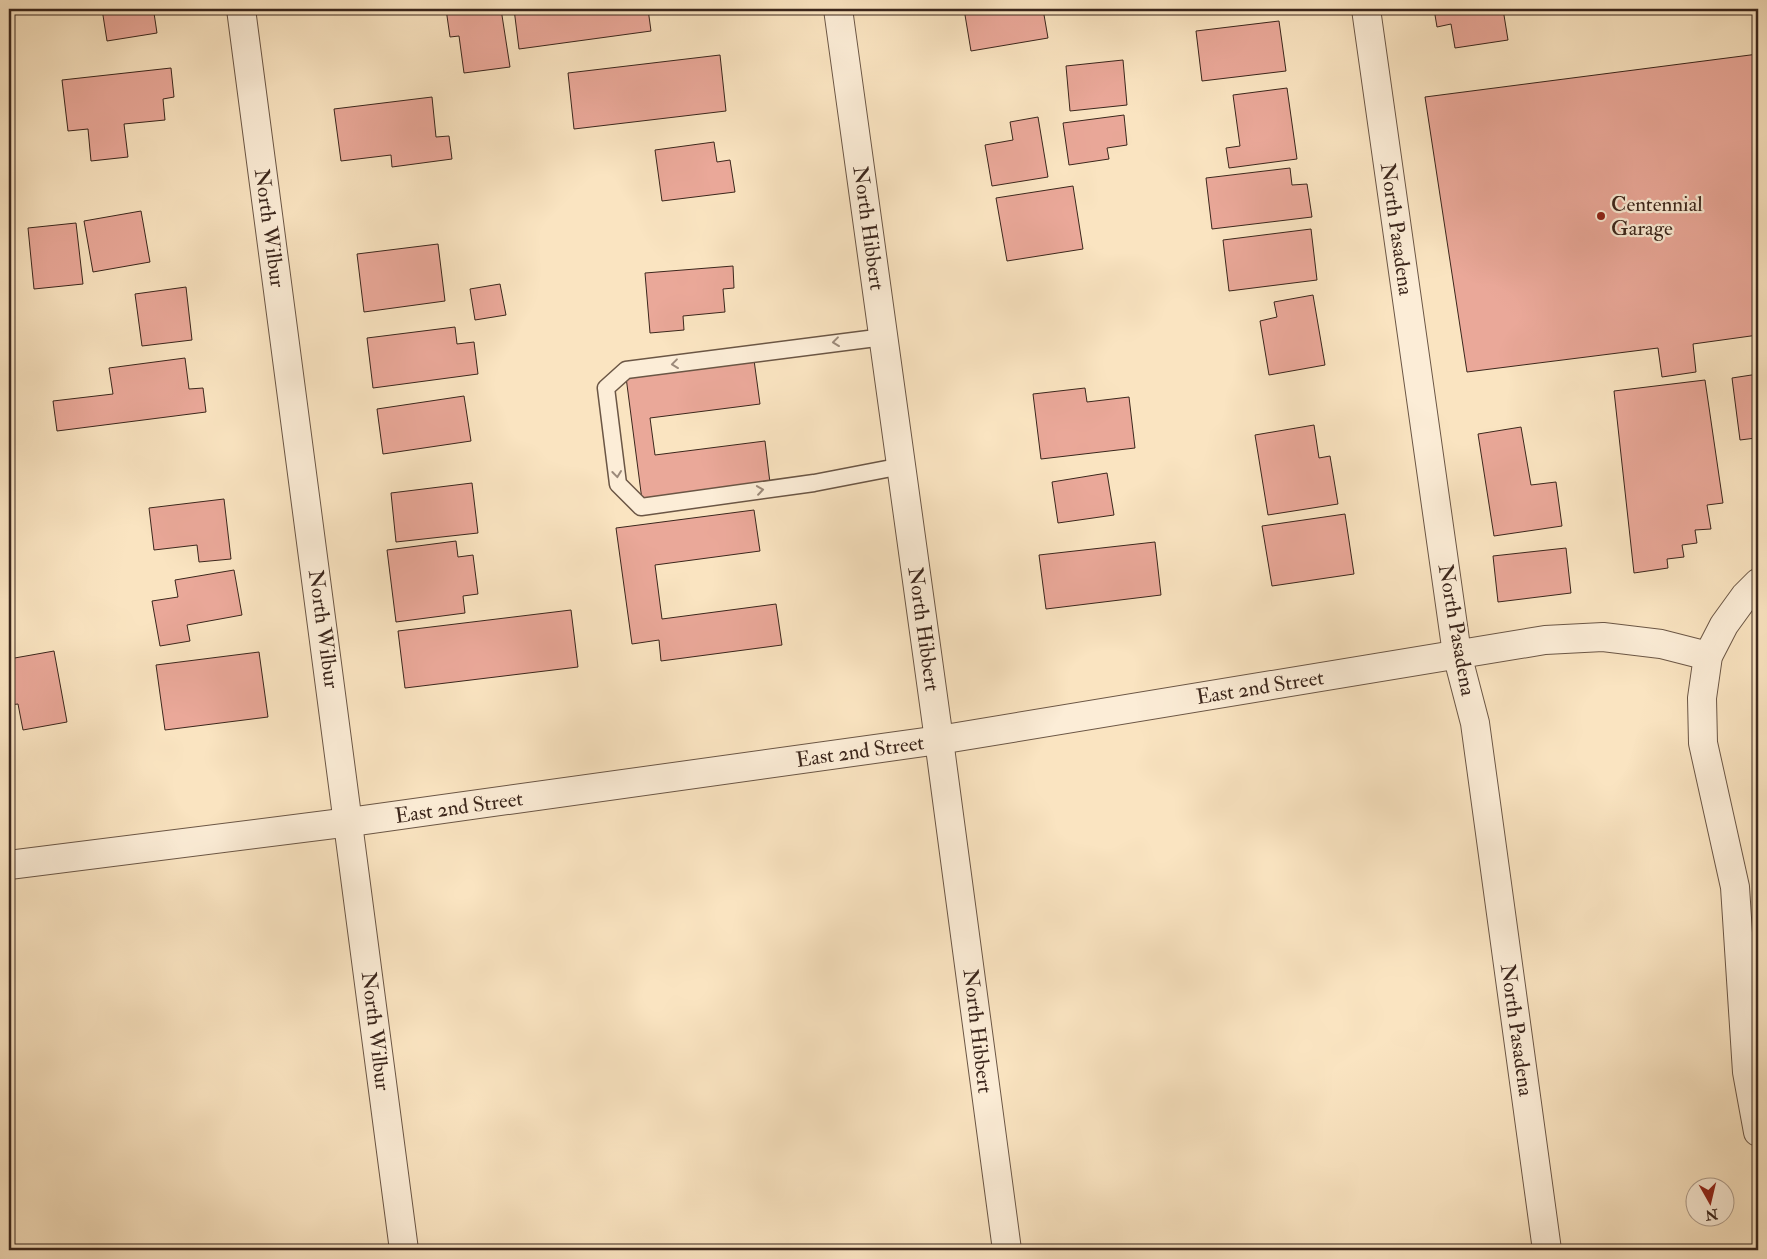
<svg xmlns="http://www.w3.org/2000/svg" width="1767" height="1259" viewBox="0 0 1767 1259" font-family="'IM FELL Double Pica',serif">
<rect width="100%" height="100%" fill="#fae4c1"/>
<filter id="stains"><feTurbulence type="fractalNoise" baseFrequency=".004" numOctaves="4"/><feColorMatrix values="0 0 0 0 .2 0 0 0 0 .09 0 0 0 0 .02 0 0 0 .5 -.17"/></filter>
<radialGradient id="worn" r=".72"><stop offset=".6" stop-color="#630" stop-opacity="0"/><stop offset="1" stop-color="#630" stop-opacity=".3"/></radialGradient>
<!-- building -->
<g fill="#eaa899" stroke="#3b261c">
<polygon points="102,9 164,9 165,11 154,13 157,33 107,41"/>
<polygon points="446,9 501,9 510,67 464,73 459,36 450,37"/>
<polygon points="514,9 648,9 651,31 519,49"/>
<polygon points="964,9 1043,9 1048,38 971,51"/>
<polygon points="1434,9 1503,9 1508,40 1455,48 1451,24 1437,27"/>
<polygon points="1279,21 1286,71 1202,81 1196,31"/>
<polygon points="1758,54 1758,335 1693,344 1696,372 1662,377 1658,348 1467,372 1425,97"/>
<polygon points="720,55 726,111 574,129 568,73"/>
<polygon points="1123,60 1127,105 1070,111 1066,66"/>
<polygon points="171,68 174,97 163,99 165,120 124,124 128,157 91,161 88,129 68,131 62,80"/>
<polygon points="1287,88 1297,159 1229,168 1226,148 1240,146 1233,95"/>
<polygon points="432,97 436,137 449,136 452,159 392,167 391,155 341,161 334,109"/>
<polygon points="1124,115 1127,145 1107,148 1109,159 1069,165 1063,123"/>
<polygon points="1038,117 1048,177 992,186 985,145 1013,140 1010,122"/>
<polygon points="714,142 717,162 730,160 735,192 662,201 655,150"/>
<polygon points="1290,168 1292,185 1307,184 1312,217 1212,229 1206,178"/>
<polygon points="1073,186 1083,249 1007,261 996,198"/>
<polygon points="141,211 150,262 93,272 84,221"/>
<polygon points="76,223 83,284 34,289 28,228"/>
<polygon points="1311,229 1317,280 1229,291 1223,240"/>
<polygon points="438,244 445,301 364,312 357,254"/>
<polygon points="733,266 734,288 723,289 725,312 683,316 684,330 650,333 645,273"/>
<polygon points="500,284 506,315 475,320 470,289"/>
<polygon points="186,287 192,340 142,346 135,294"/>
<polygon points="1313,295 1325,365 1269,375 1260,321 1277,317 1274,302"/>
<polygon points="455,327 457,344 474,342 478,374 373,388 367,338"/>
<polygon points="185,358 189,389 203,388 206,412 57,431 53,401 113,394 109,368"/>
<polygon points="754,360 760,404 650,418 655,455 765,441 770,483 642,500 626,377"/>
<polygon points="1758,374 1758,451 1756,438 1740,440 1732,378"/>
<polygon points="1705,380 1723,503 1707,505 1711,529 1695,530 1697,543 1682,545 1684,557 1667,559 1668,568 1634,573 1614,391"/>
<polygon points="1085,388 1087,402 1129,397 1135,448 1041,459 1033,394"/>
<polygon points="464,396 471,441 383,454 377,409"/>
<polygon points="1314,425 1319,458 1330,456 1338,504 1268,515 1255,435"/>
<polygon points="1521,427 1531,485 1556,482 1562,526 1494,536 1478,434"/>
<polygon points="1107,473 1114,515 1058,523 1052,482"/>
<polygon points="472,483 478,533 396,542 391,493"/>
<polygon points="224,499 231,559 199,562 197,545 154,550 149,508"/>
<polygon points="754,510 760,551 655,565 662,619 776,604 782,645 661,661 659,640 632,644 616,528"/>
<polygon points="1345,514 1354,574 1272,586 1262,526"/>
<polygon points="456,541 458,557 473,555 478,594 463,596 465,613 396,622 387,550"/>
<polygon points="1155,542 1161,595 1046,609 1039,555"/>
<polygon points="1566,548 1571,593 1498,602 1493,556"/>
<polygon points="234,570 242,615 187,625 190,641 160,646 152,601 178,597 175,580"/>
<polygon points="571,610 578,667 405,688 398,631"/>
<polygon points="54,651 67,722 23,730 18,704 9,705 9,659"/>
<polygon points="259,652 268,717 165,730 156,665"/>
</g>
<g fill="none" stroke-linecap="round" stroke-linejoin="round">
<defs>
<polyline id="lane" points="884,337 626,370 606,388 618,484 641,507 814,483 902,466"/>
<g id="street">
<polyline points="241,9 404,1250"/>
<polyline points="838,9 939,740 1007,1250"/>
<polyline points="1366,9 1457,654 1475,723 1547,1250"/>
<polyline points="1758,583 1745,596 1724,625 1708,656 1702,698 1703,743 1735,887 1747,1072 1758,1132"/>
<polyline points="9,865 350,822 939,740 1545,640 1603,637 1661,644 1708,656"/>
</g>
</defs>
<!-- lane casing -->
<use href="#lane" stroke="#6b5645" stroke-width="19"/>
<!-- street casing -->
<use href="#street" stroke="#6b5645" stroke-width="30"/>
<!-- lane -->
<use href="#lane" stroke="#fcedd7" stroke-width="16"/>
<!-- street -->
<use href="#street" stroke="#fcedd7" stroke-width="28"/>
</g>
<!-- one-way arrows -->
<defs><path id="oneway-chevron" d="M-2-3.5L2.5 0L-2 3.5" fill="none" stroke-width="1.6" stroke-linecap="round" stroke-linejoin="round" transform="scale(1.25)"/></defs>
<g stroke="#9c8a7a">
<use href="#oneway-chevron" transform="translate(836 342) rotate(173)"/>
<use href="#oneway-chevron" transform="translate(675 364) rotate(173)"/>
<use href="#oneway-chevron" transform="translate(617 474) rotate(83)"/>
<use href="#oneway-chevron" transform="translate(760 490) rotate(-8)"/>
</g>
<!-- markers -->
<circle fill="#8f2418" stroke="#fcedd7" stroke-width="2" cx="1601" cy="216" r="5"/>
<g text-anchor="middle" stroke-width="4.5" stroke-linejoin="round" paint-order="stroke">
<!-- poi labels -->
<g font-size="21" fill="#3b261c" stroke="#fcedd7" text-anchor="start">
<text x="1611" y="211">Centennial<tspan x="1611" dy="24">Garage</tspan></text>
</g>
<!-- street labels -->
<g font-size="21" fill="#3b261c" stroke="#fcedd7">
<text transform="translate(270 228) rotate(82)" y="7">North Wilbur</text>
<text transform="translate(869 228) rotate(82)" y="7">North Hibbert</text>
<text transform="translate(1397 229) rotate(82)" y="7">North Pasadena</text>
<text transform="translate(324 629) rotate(82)" y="7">North Wilbur</text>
<text transform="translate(924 629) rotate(82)" y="7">North Hibbert</text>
<text transform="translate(1457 630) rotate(80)" y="7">North Pasadena</text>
<text transform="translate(1260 687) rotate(-9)" y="7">East 2nd Street</text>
<text transform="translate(860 751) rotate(-8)" y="7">East 2nd Street</text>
<text transform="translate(459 807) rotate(-8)" y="7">East 2nd Street</text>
<text transform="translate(1517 1030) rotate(82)" y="7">North Pasadena</text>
<text transform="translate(376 1031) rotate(83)" y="7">North Wilbur</text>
<text transform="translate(978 1031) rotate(83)" y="7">North Hibbert</text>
</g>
</g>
<!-- margin -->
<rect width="1767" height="1259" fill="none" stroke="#fae4c1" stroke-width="30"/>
<rect x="10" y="10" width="1747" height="1239" fill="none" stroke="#3b261c" stroke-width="2.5"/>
<rect x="15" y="15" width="1737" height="1229" fill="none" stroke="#3b261c"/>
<!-- north arrow -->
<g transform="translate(1710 1202) rotate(172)"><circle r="24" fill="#fcedd7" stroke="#af9d8c"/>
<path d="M0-4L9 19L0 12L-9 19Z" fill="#8f2418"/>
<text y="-8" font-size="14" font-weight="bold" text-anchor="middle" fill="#3b261c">N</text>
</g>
<rect width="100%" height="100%" filter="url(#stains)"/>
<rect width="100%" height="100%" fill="url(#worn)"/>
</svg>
